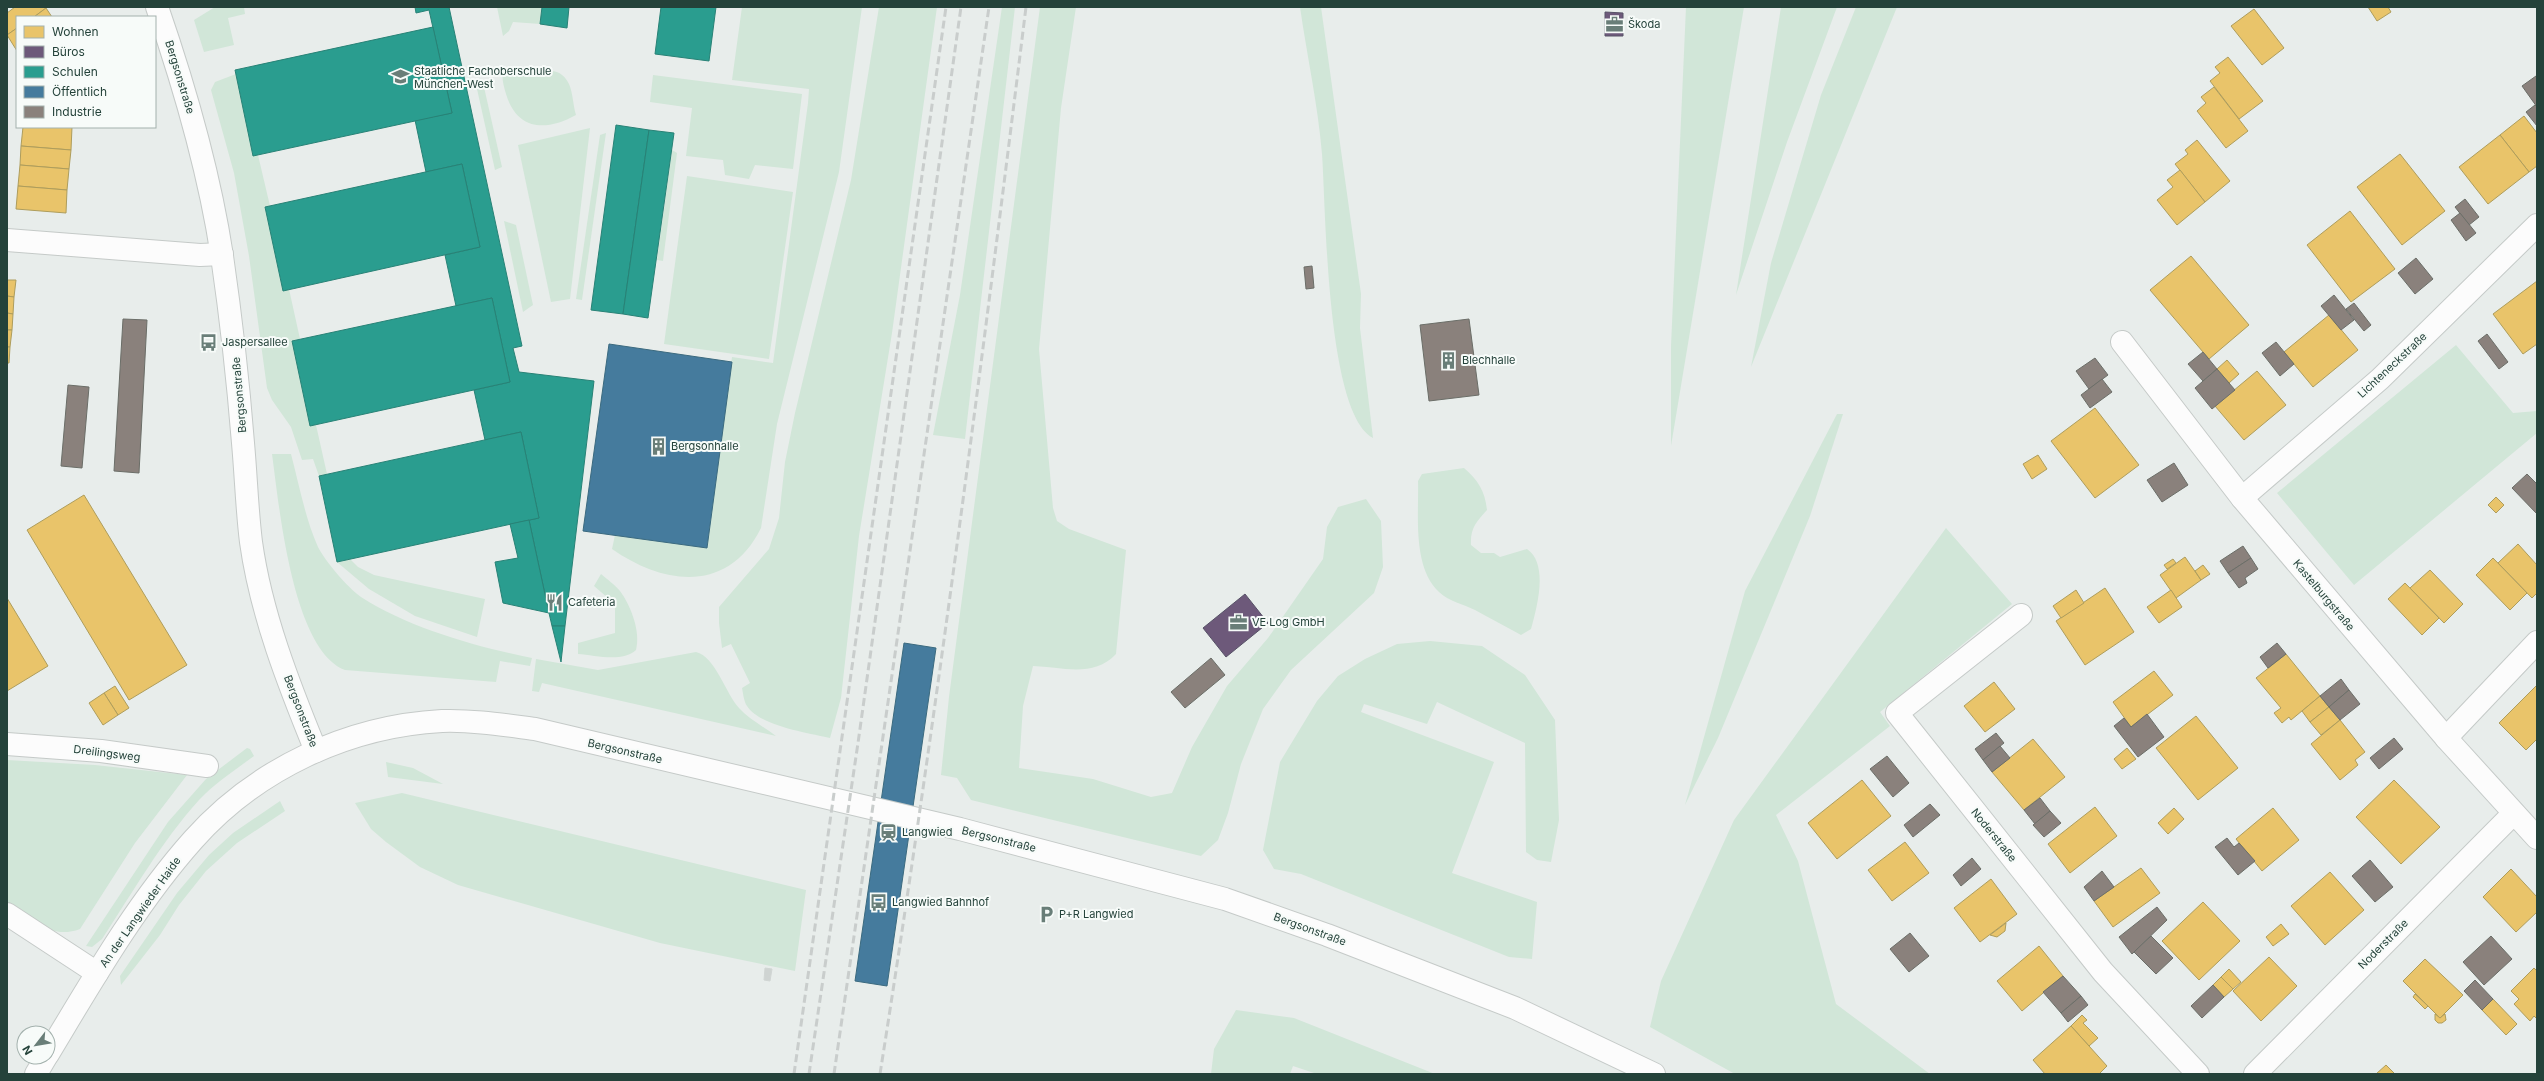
<svg xmlns="http://www.w3.org/2000/svg" width="2544" height="1081" viewBox="0 0 2544 1081" font-family="Inter,sans-serif">
<rect width="100%" height="100%" fill="#e8edeb"/>
<!-- green -->
<g fill="#d1e6d8">
<polygon points="215,7 244,7 245,14 228,18 234,45 204,52 194,20"/>
<polygon points="497,7 542,7 540,24 513,22 509,31 503,36"/>
<path d="M742 7H862L839 172 777 424 761 528C729 593 665 586 612 549L615 535 707 548 732 357 773 363 808 103 809 89 732 80Z"/>
<path d="M879 7H937L892 333 859 536 841 698 830 738C808 733 760 726 747 706 744 702 743 693 742 688L750 683 731 644 722 648 719 623V607L769 549 779 518 785 462 795 413 851 180Z"/>
<polygon points="1002,7 1015,7 965,439 933,435 960,295"/>
<path d="M1040 7H1076L1061 108 1039 349 1053 508 1057 521 1069 529 1126 550 1116 654C1094 678 1062 667 1033 666L1023 706 1019 768 1093 779 1151 797 1172 793 1192 747 1227 686 1268 638 1323 559 1327 527 1338 507 1366 499 1381 521 1383 567 1374 593 1291 670 1263 709 1241 764 1228 813 1218 840 1201 856 971 800 957 778 941 775 949 697Z"/>
<path d="M1300 7H1321L1361 294 1360 328 1373 438C1326 413 1326 208 1322 154 1318 105 1307 56 1300 7Z"/>
<polygon points="1686,7 1744,7 1671,446 1671,346"/>
<polygon points="1781,7 1837,7 1787,142 1736,295"/>
<polygon points="1856,7 1897,7 1751,367 1771,263 1821,95"/>
<path d="M504 67 507 73 512 76C531 75 558 60 569 84 573 93 573 105 576 115 545 132 517 130 506 94 503 84 501 77 504 67Z"/>
<polygon points="236,74 253,155 258,155 270,206 265,207 283,290 289,289 300,339 292,341 310,426 316,425 327,474 319,476 313,459 302,460 291,427 272,400 267,388 249,256 234,173 211,90 215,82"/>
<polygon points="653,75 802,94 793,169 755,165 749,179 725,175 723,160 686,156 692,108 650,102"/>
<polygon points="484,87 502,167 495,170 477,89"/>
<polygon points="590,128 570,299 551,302 518,145"/>
<polygon points="606,133 582,300 576,299 600,135"/>
<polygon points="672,150 677,153 663,261 657,260"/>
<polygon points="687,176 793,192 769,359 664,344"/>
<polygon points="504,221 516,225 533,305 523,312"/>
<polygon points="2456,345 2513,413 2537,411 2537,433 2354,585 2277,493"/>
<polygon points="1837,414 1843,414 1810,516 1718,738 1685,805 1745,591"/>
<path d="M272 454H291C299 484 305 518 318 547 325 561 348 588 361 597 409 628 477 647 532 658L530 666 500 661 496 682 345 670C292 650 279 504 272 454Z"/>
<path d="M1464 468C1478 480 1485 491 1487 510 1476 522 1470 529 1471 545L1481 553H1494L1500 557 1527 549C1549 564 1537 607 1531 629L1521 635C1506 627 1490 618 1475 610 1463 604 1450 602 1439 592 1412 567 1419 514 1418 481L1422 474Z"/>
<polygon points="1946,528 2012,604 1880,712 1890,726 1776,815 1798,861 1836,1004 1930,1074 1735,1074 1650,1027 1661,981 1734,820"/>
<polygon points="350,559 358,567 374,575 485,599 477,637 415,616 369,589 337,562"/>
<path d="M601 574C607 579 615 585 620 591 631 606 641 632 636 650 622 663 595 655 578 654V643L615 633V604L594 586Z"/>
<polygon points="1430,641 1482,646 1525,675 1555,720 1559,820 1551,862 1537,860 1526,852 1525,743 1437,702 1427,724 1364,704 1361,712 1494,762 1452,873 1537,902 1532,959 1509,957 1301,874 1274,869 1263,850 1280,762 1317,701 1338,676 1365,659 1397,644"/>
<path d="M696 652C715 656 726 694 739 708 749 719 764 727 776 736L542 683 539 692 532 691 536 659 598 670Z"/>
<path d="M247 748 250 749 254 756C235 770 215 783 199 800 161 842 133 892 102 939L92 947 86 946 168 822 206 779Z"/>
<path d="M7 760 95 765 187 775 135 843 80 929C51 940 31 919 7 904Z"/>
<polygon points="386,762 413,768 443,784 388,777"/>
<polygon points="402,793 806,890 795,971 660,943 458,885 420,867 386,842 371,829 355,803"/>
<polygon points="280,801 285,811 237,843 206,871 179,905 160,935 121,985 120,976 177,893 209,855 233,833"/>
<polygon points="1236,1010 1294,1018 1435,1074 1317,1074 1293,1066 1290,1074 1211,1074 1214,1049"/>
</g>
<!-- homes -->
<g fill="#e9c46a" stroke="#ae9d5c">
<polygon points="15,7 46,7 46,8 34,17 17,17 17,28 7,35 7,13"/>
<polygon points="2368,7 2388,7 2391,12 2377,21"/>
<polygon points="46,8 52,17 34,17"/>
<polygon points="2254,9 2284,48 2262,65 2231,26"/>
<polygon points="17,28 17,51 7,35"/>
<polygon points="2228,57 2263,101 2239,119 2210,81 2220,73 2215,67"/>
<polygon points="2214,87 2248,131 2226,148 2197,111 2206,103 2201,97"/>
<polygon points="2524,116 2537,133 2537,166 2529,172 2500,135"/>
<polygon points="23,127 72,127 71,150 21,146"/>
<polygon points="2500,135 2529,172 2488,204 2459,167"/>
<polygon points="2197,140 2230,181 2205,202 2175,164 2188,154 2185,150"/>
<polygon points="21,146 71,150 69,169 20,165"/>
<polygon points="2400,154 2445,211 2402,245 2357,187"/>
<polygon points="20,165 69,169 67,190 18,186"/>
<polygon points="2180,170 2205,202 2177,225 2157,200 2173,187 2167,180"/>
<polygon points="18,186 67,190 66,213 16,209"/>
<polygon points="2350,211 2395,269 2351,302 2307,245"/>
<polygon points="2191,256 2249,325 2209,359 2150,290"/>
<polygon points="7,280 16,280 14,297 7,296"/>
<polygon points="2537,281 2537,344 2523,354 2493,314"/>
<polygon points="7,296 14,297 13,314 7,313"/>
<polygon points="7,313 13,314 12,330 7,330"/>
<polygon points="2329,315 2358,350 2313,387 2284,352"/>
<polygon points="7,330 12,330 10,347 7,347"/>
<polygon points="7,347 10,347 9,363 7,363"/>
<polygon points="2227,360 2239,374 2229,383 2217,369"/>
<polygon points="2257,371 2286,405 2244,440 2215,406"/>
<polygon points="2095,408 2139,465 2095,498 2051,441"/>
<polygon points="2038,455 2047,469 2032,479 2023,464"/>
<polygon points="84,495 187,665 129,700 27,530"/>
<polygon points="2496,497 2504,505 2496,513 2488,505"/>
<polygon points="2518,544 2537,565 2537,593 2532,598 2498,563"/>
<polygon points="2185,557 2201,580 2176,598 2160,575"/>
<polygon points="2493,558 2527,593 2510,610 2476,575"/>
<polygon points="2173,559 2176,563 2167,569 2164,565"/>
<polygon points="2203,565 2210,574 2201,580 2195,571"/>
<polygon points="2430,570 2463,604 2444,623 2410,588"/>
<polygon points="2405,583 2439,618 2422,635 2388,599"/>
<polygon points="2105,588 2134,632 2085,665 2056,621"/>
<polygon points="2076,590 2084,603 2061,618 2053,606"/>
<polygon points="2171,590 2182,607 2159,623 2147,607"/>
<polygon points="7,598 48,666 7,691"/>
<polygon points="2286,654 2320,696 2291,720 2289,717 2282,723 2274,713 2281,708 2256,678"/>
<polygon points="2154,671 2173,695 2131,727 2113,702"/>
<polygon points="1994,682 2015,709 1985,732 1964,706"/>
<polygon points="2537,685 2537,739 2526,750 2499,723"/>
<polygon points="115,686 129,708 118,715 104,693"/>
<polygon points="104,693 118,715 103,725 89,703"/>
<polygon points="2320,696 2329,707 2310,722 2302,711"/>
<polygon points="2329,707 2340,720 2321,735 2310,722"/>
<polygon points="2196,716 2238,768 2198,800 2156,748"/>
<polygon points="2340,720 2365,752 2355,760 2358,765 2340,780 2311,744"/>
<polygon points="2033,739 2065,777 2024,810 1992,772"/>
<polygon points="2127,748 2136,759 2122,769 2114,759"/>
<polygon points="1862,780 1891,816 1837,859 1808,823"/>
<polygon points="2394,780 2440,827 2401,864 2356,817"/>
<polygon points="2095,807 2117,836 2070,873 2048,844"/>
<polygon points="2174,808 2184,819 2168,834 2158,823"/>
<polygon points="2273,808 2299,840 2262,871 2236,839"/>
<polygon points="1905,842 1929,873 1892,901 1868,870"/>
<polygon points="2141,868 2160,893 2113,927 2094,901"/>
<polygon points="2511,869 2537,897 2537,912 2516,932 2483,897"/>
<polygon points="2330,872 2364,910 2325,945 2291,906"/>
<polygon points="1991,879 2017,914 1980,942 1954,908"/>
<polygon points="2203,902 2240,941 2199,980 2162,941"/>
<polygon points="2006,923 2005,931 1997,937 1990,935"/>
<polygon points="2281,924 2289,934 2273,946 2266,937"/>
<polygon points="2039,946 2063,976 2022,1011 1997,981"/>
<polygon points="2269,957 2297,986 2261,1021 2233,991"/>
<polygon points="2425,959 2463,995 2440,1018 2403,981"/>
<polygon points="2534,968 2537,971 2537,1019 2534,1016 2530,1021 2514,1004 2519,999 2511,991"/>
<polygon points="2229,969 2241,982 2233,989 2221,977"/>
<polygon points="2221,977 2233,989 2224,997 2213,985"/>
<polygon points="2415,994 2428,1006 2425,1009 2413,997"/>
<polygon points="2493,999 2517,1024 2506,1035 2482,1010"/>
<polygon points="2435,1014 2440,1018 2445,1014 2446,1020 2442,1023 2438,1023 2435,1020"/>
<polygon points="2082,1015 2087,1020 2083,1023 2098,1038 2089,1046 2071,1026"/>
<polygon points="2071,1026 2107,1066 2099,1074 2045,1074 2033,1060"/>
<polygon points="2386,1065 2395,1074 2376,1074"/>
</g>
<!-- offices -->
<g fill="#6d597a" stroke="#575267">
<polygon points="1605,12 1623,13 1623,36 1605,36"/>
<polygon points="1245,594 1268,623 1226,657 1203,628"/>
</g>
<!-- schools -->
<g fill="#2a9d8f" stroke="#288276">
<polygon points="415,7 449,7 522,346 513,348 519,372 594,381 565,626 552,626 549,613 529,520 539,518 521,432 485,440 474,390 510,382 492,298 456,306 445,255 480,247 462,164 426,172 415,120 452,113 429,10 416,13"/>
<polygon points="542,7 569,7 567,28 540,24"/>
<polygon points="661,7 716,7 709,61 655,54"/>
<polygon points="433,27 452,113 253,156 235,70"/>
<polygon points="616,125 649,130 623,314 591,310"/>
<polygon points="649,130 674,133 648,318 623,314"/>
<polygon points="462,164 480,247 283,291 265,207"/>
<polygon points="492,298 510,382 310,426 292,341"/>
<polygon points="521,432 539,518 337,562 319,476"/>
<polygon points="529,520 549,613 503,603 495,562 518,558 510,524"/>
<polygon points="552,626 565,626 561,662"/>
</g>
<!-- public -->
<g fill="#457b9d" stroke="#3b6a7f">
<polygon points="609,344 732,362 707,548 583,531"/>
<polygon points="904,643 936,648 887,986 855,981"/>
</g>
<!-- industry -->
<g fill="#8a817c" stroke="#6b6e68">
<polygon points="2536,76 2537,77 2537,107 2522,86"/>
<polygon points="2535,105 2537,107 2537,126 2526,112"/>
<polygon points="2465,199 2479,217 2469,225 2455,207"/>
<polygon points="2460,213 2476,233 2466,241 2451,220"/>
<polygon points="2416,258 2433,279 2415,294 2398,273"/>
<polygon points="1312,266 1314,288 1306,289 1304,267"/>
<polygon points="2334,295 2354,320 2341,330 2321,306"/>
<polygon points="2354,303 2371,325 2364,331 2346,309"/>
<polygon points="123,319 147,320 139,473 114,471"/>
<polygon points="1469,319 1479,395 1429,401 1420,325"/>
<polygon points="2487,334 2508,362 2499,369 2478,341"/>
<polygon points="2276,342 2294,364 2280,376 2262,353"/>
<polygon points="2203,352 2217,369 2203,381 2188,364"/>
<polygon points="2095,358 2108,375 2089,389 2076,371"/>
<polygon points="2217,369 2235,390 2212,409 2195,388"/>
<polygon points="2102,379 2112,392 2090,408 2081,395"/>
<polygon points="68,385 89,387 82,468 61,466"/>
<polygon points="2174,463 2188,485 2162,502 2147,480"/>
<polygon points="2527,474 2537,484 2537,514 2512,488"/>
<polygon points="2243,546 2251,558 2228,573 2220,561"/>
<polygon points="2251,558 2258,569 2245,578 2247,583 2239,588 2228,573"/>
<polygon points="2277,643 2286,654 2268,668 2260,657"/>
<polygon points="1211,658 1225,675 1185,708 1171,692"/>
<polygon points="2341,679 2349,690 2329,707 2320,696"/>
<polygon points="2349,690 2360,704 2340,720 2329,707"/>
<polygon points="2147,714 2164,737 2138,757 2114,726 2124,718 2131,727"/>
<polygon points="1996,733 2004,743 1983,760 1975,749"/>
<polygon points="2394,738 2403,749 2379,769 2370,758"/>
<polygon points="2000,746 2010,758 1992,772 1983,760"/>
<polygon points="1887,756 1909,783 1893,797 1870,769"/>
<polygon points="2040,798 2050,811 2035,824 2024,810"/>
<polygon points="1930,804 1940,815 1913,837 1904,825"/>
<polygon points="2050,811 2061,823 2044,837 2033,825"/>
<polygon points="2227,838 2234,847 2239,843 2255,861 2238,875 2215,847"/>
<polygon points="1972,858 1981,869 1961,886 1953,875"/>
<polygon points="2370,860 2393,887 2375,902 2352,876"/>
<polygon points="2102,871 2114,887 2094,901 2084,887"/>
<polygon points="2157,907 2167,920 2132,954 2119,937"/>
<polygon points="1910,933 1929,956 1909,972 1890,949"/>
<polygon points="2151,936 2173,958 2156,974 2134,952"/>
<polygon points="2491,936 2512,959 2484,985 2463,962"/>
<polygon points="2063,976 2081,996 2061,1013 2043,992"/>
<polygon points="2475,980 2493,999 2482,1010 2464,991"/>
<polygon points="2213,985 2224,997 2202,1018 2191,1006"/>
<polygon points="2081,996 2088,1005 2068,1022 2061,1013"/>
</g>
<!-- building -->
<polygon fill="#cfd4d2" stroke="#d1d6d4" points="765,968 772,969 770,981 764,980"/>
<g fill="none" stroke-linecap="round" stroke-linejoin="round">
<defs>
<g id="minor">
<polyline points="7,240 200,255 222,254"/>
<polyline points="2122,342 2242,498 2446,738 2537,838"/>
<polyline points="2242,498 2380,379 2537,225"/>
<polyline points="2021,615 1897,713 2103,972 2198,1074"/>
<polyline points="2446,738 2537,642"/>
<polyline points="7,744 101,751 207,766"/>
<polyline points="7,914 97,973"/>
<polyline points="2255,1074 2513,814"/>
</g>
<g id="tertiary">
<path d="M157 7C185 88 209 170 222 256 231 318 238 380 243 443 246 476 247 510 251 542 261 614 289 685 316 751"/>
<path d="M48 1054C92 981 136 904 193 840 256 769 348 726 442 721 473 720 504 725 535 729L960 829 1225 899 1327 935 1515 1008 1654 1074"/>
<polyline points="36,1074 46,1057"/>
</g>
</defs>
<!-- minor casing -->
<use href="#minor" stroke="#c5cac8" stroke-width="24"/>
<!-- tertiary casing -->
<use href="#tertiary" stroke="#c5cac8" stroke-width="24"/>
<!-- minor -->
<use href="#minor" stroke="#fcfcfc" stroke-width="22"/>
<!-- tertiary -->
<use href="#tertiary" stroke="#fcfcfc" stroke-width="22"/>
<!-- rail -->
<g stroke="#c9cdcc" stroke-width="3" stroke-dasharray="8 4" stroke-linecap="butt">
<polyline points="794,1074 946,7"/>
<polyline points="809,1074 858,743 961,7"/>
<polyline points="834,1074 989,7"/>
<path d="M880 1074C936 719 982 363 1026 7"/>
</g>
</g>
<!-- icons -->
<defs>
<symbol id="office-bare" viewBox="-9 -9 18 18"><path d="M-6-3h4V-5.5h4V-3h4V5H-6ZM-1-4.5V-3h2v-1.5ZM-6 0V1H6V0Z" fill="#697e78" stroke="#f7fbf9" stroke-width="2.5" paint-order="stroke"/></symbol>
<symbol id="school-bare" viewBox="-9 -9 18 18"><path d="M0-5L7-2L0 1L-7-2ZM-4 1L0 2.5L4 1V4Q0 6-4 4Z" fill="#697e78" stroke="#f7fbf9" stroke-width="2.5" paint-order="stroke"/></symbol>
<symbol id="bus-bare" viewBox="-9 -9 18 18"><path d="M-5-6H5V4H4V6H2V4H-2V6H-4V4H-5ZM-3.5-4V0h7V-4ZM-3.5 1.2v1.5H-2V1.2ZM2 1.2v1.5H3.5V1.2Z" fill="#697e78" stroke="#f7fbf9" stroke-width="2.5" paint-order="stroke"/></symbol>
<symbol id="building-bare" viewBox="-9 -9 18 18"><path d="M-4-6H4V6H1V3H-1V6H-4ZM-2.5-4.3h1.7v1.8h-1.7ZM.8-4.3h1.7v1.8H.8ZM-2.5-1h1.7V.8h-1.7ZM.8-1h1.7V.8H.8Z" fill="#697e78" stroke="#f7fbf9" stroke-width="2.5" paint-order="stroke"/></symbol>
<symbol id="restaurant-bare" viewBox="-9 -9 18 18"><path d="M-5-6h1v4h1v-4h1v4h1v-4h1v5L-1.5 .5V6h-2V.5L-5-1ZM5-6V6H3V1.5H1.5Q1.5-4 5-6Z" fill="#697e78" stroke="#f7fbf9" stroke-width="2.5" paint-order="stroke"/></symbol>
<symbol id="station-bare" viewBox="-9 -9 18 18"><path d="M-3-6H3Q5-6 5-4V2Q5 4 3 4L4.5 6H3L1.5 4h-3L-3 6H-4.5L-3 4Q-5 4-5 2V-4Q-5-6-3-6ZM-3.5-4v3h7v-3ZM-3.5 1v1.5H-2V1ZM2 1v1.5H3.5V1Z" fill="#697e78" stroke="#f7fbf9" stroke-width="2.5" paint-order="stroke"/></symbol>
<symbol id="parking-bare" viewBox="-9 -9 18 18"><path d="M-3.5-5.5H1a3.5 3.5 0 0 1 0 7H-1V5.5H-3.5ZM-1-3.4V-.6H.8a1.4 1.4 0 0 0 0-2.8Z" fill="#697e78" stroke="#f7fbf9" stroke-width="2.5" paint-order="stroke"/></symbol>
</defs>
<g fill-rule="evenodd">
<use href="#office-bare" x="1602" y="12" width="25" height="25"/>
<use href="#school-bare" x="388" y="64" width="25" height="25"/>
<use href="#bus-bare" x="196" y="330" width="25" height="25"/>
<use href="#building-bare" x="1436" y="348" width="25" height="25"/>
<use href="#building-bare" x="646" y="434" width="25" height="25"/>
<use href="#restaurant-bare" x="542" y="590" width="25" height="25"/>
<use href="#office-bare" x="1226" y="610" width="25" height="25"/>
<use href="#station-bare" x="876" y="820" width="25" height="25"/>
<use href="#bus-bare" x="866" y="890" width="25" height="25"/>
<use href="#parking-bare" x="1034" y="902" width="25" height="25"/>
</g>
<g text-anchor="middle" stroke-width="4" stroke-linejoin="round" paint-order="stroke">
<!-- poi labels -->
<g font-size="11" fill="#24423a" stroke="#f7fbf9" text-anchor="start">
<text x="1628" y="28">Škoda</text>
<text x="414" y="75">Staatliche Fachoberschule<tspan x="414" dy="13">München-West</tspan></text>
<text x="222" y="346">Jaspersallee</text>
<text x="1462" y="364">Blechhalle</text>
<text x="671" y="450">Bergsonhalle</text>
<text x="568" y="606">Cafeteria</text>
<text x="1252" y="626">VE Log GmbH</text>
<text x="902" y="836">Langwied</text>
<text x="892" y="906">Langwied Bahnhof</text>
<text x="1059" y="918">P+R Langwied</text>
</g>
<!-- street labels -->
<g font-size="11" fill="#24423a" stroke="#f7fbf9">
<text transform="translate(180 77) rotate(73)" y="4">Bergsonstraße</text>
<text transform="translate(2392 365) rotate(-43)" y="4">Lichteneckstraße</text>
<text transform="translate(239 395) rotate(-95)" y="4">Bergsonstraße</text>
<text transform="translate(2324 595) rotate(50)" y="4">Kastelburgstraße</text>
<text transform="translate(301 711) rotate(69)" y="4">Bergsonstraße</text>
<text transform="translate(625 751) rotate(13)" y="4">Bergsonstraße</text>
<text transform="translate(107 753) rotate(7)" y="4">Dreilingsweg</text>
<text transform="translate(1994 835) rotate(51)" y="4">Noderstraße</text>
<text transform="translate(999 839) rotate(14)" y="4">Bergsonstraße</text>
<text transform="translate(140 912) rotate(-55)" y="4">An der Langwieder Haide</text>
<text transform="translate(1310 929) rotate(20)" y="4">Bergsonstraße</text>
<text transform="translate(2383 944) rotate(-45)" y="4">Noderstraße</text>
</g>
</g>
<!-- border -->
<rect width="2544" height="1081" fill="none" stroke="#24423a" stroke-width="16"/>
<!-- legend -->
<rect x="16" y="16" width="140" height="112" fill="#f7fbf9" stroke="#a3b1ad"/>
<rect x="24" y="26" width="20" height="12" fill="#e9c46a" stroke="#a3b1ad"/>
<text x="52" y="36" font-size="12" fill="#24423a">Wohnen</text>
<rect x="24" y="46" width="20" height="12" fill="#6d597a" stroke="#a3b1ad"/>
<text x="52" y="56" font-size="12" fill="#24423a">Büros</text>
<rect x="24" y="66" width="20" height="12" fill="#2a9d8f" stroke="#a3b1ad"/>
<text x="52" y="76" font-size="12" fill="#24423a">Schulen</text>
<rect x="24" y="86" width="20" height="12" fill="#457b9d" stroke="#a3b1ad"/>
<text x="52" y="96" font-size="12" fill="#24423a">Öffentlich</text>
<rect x="24" y="106" width="20" height="12" fill="#8a817c" stroke="#a3b1ad"/>
<text x="52" y="116" font-size="12" fill="#24423a">Industrie</text>
<!-- north arrow -->
<g transform="translate(36 1045) rotate(239)"><circle r="19" fill="#f7fbf9" stroke="#a3b1ad"/>
<path d="M0-3L7 15L0 10L-7 15Z" fill="#697e78"/>
<text y="-6" font-size="11" font-weight="bold" text-anchor="middle" fill="#24423a">N</text>
</g>
</svg>
